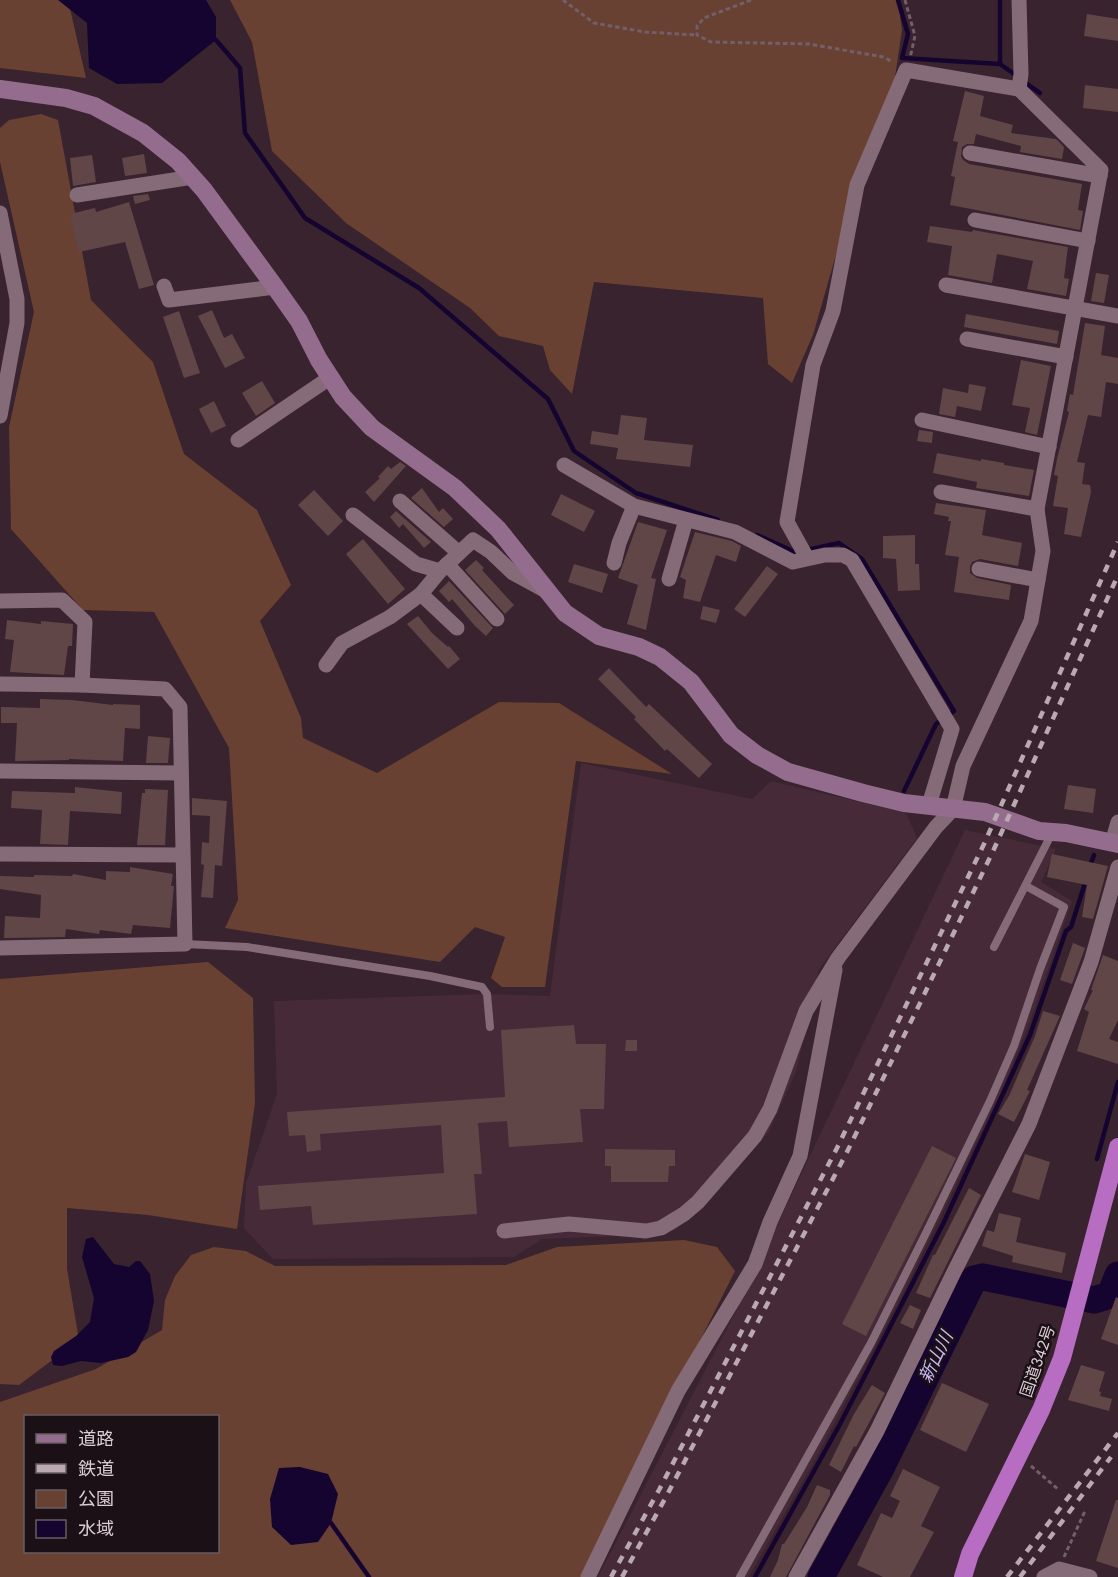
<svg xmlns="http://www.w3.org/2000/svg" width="1118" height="1577" viewBox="0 0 1118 1577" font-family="Jost,'Noto Sans JP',sans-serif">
<rect width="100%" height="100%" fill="#39232e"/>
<!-- built -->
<g fill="#472a38">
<polygon points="581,763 752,799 771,781 906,813 917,838 819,969 796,1072 768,1133 676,1230 645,1235 542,1239 514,1257 273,1259 244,1228 246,1183 277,1094 274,1001 487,994 550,996"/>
<polygon points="965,830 1056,849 1041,882 1072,901 1031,1019 1002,1090 905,1290 816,1458 749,1577 598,1577 737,1309"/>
</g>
<!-- green -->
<g fill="#684132" fill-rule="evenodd">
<polygon points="0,0 68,0 86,78 0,68"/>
<polygon points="230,0 898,0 902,30 894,84 861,168 813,335 792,383 768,364 763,298 594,282 572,394 550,370 543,346 499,336 470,308 346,223 272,151 252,42"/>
<polygon points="41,114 58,120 91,300 153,362 184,454 257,510 291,585 260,621 301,718 303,738 377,773 499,702 559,703 672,774 576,761 545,987 502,987 491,978 505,937 475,927 440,962 225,928 238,900 229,748 154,612 83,610 11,529 9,427 34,312 0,162 0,128 9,120"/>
<polygon points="208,962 253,998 255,1103 237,1229 148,1215 67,1208 67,1269 79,1340 19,1385 0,1384 0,979"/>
<path d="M684 1240 717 1247 735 1271 581 1577H0V1402L96 1369 162 1330 165 1300 175 1276 191 1255 214 1247 246 1251 275 1266 506 1265 557 1247ZM26 1416H218V1552H26Z"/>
</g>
<!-- water -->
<g fill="#15042f">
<polygon points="58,0 206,0 216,17 216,40 162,83 117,84 89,68 87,23"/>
<polygon points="93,1237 114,1264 129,1267 136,1261 140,1261 150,1274 154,1301 148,1330 136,1352 128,1357 101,1363 81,1361 62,1366 53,1365 51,1357 54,1351 76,1336 90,1322 94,1298 82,1257 86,1239"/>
<polygon points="300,1467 328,1474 338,1494 331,1523 318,1542 291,1545 272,1527 270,1499 279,1468"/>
</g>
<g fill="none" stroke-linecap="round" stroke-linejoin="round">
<!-- stream -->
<g stroke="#15042f" stroke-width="4.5">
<polyline points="898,0 908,34 902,58 1000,64"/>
<polyline points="1000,0 1000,64 1017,76"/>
<polyline points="216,40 240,68 245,133 305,218 419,288 548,399 574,451 636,493 718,520"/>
<polyline points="1023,81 1040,93"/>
<polyline points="757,535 795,552 799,552"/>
<polyline points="807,550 839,543 862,559 954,711 936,724 904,791"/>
<polyline points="1090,866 1094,855"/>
<polyline points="1097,1159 1118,1082"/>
<polyline points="331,1523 369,1577"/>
<polyline points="755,1577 839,1426 944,1222 1030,1035 1066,931 1071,927 1086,880"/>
</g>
<!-- river -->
<polyline stroke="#15042f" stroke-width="27" points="821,1577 880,1470 974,1279 983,1277 1094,1300 1110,1295 1118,1275"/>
</g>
<!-- building -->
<g fill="#614647">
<polygon points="1087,14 1118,19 1118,41 1084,36"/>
<polygon points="1085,85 1118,89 1118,112 1083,108"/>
<polygon points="965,91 984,96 980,116 1013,125 1011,133 1056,139 1064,147 1062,159 1020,152 1021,146 976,134 974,144 967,144 962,147 961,156 963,160 969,164 1082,184 1078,210 1083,211 1080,230 950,205 955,177 951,176 958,142 953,141"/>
<polygon points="144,154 147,173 125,176 122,158"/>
<polygon points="92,155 96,182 73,186 70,158"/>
<polygon points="148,194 150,200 135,204 133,196"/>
<polygon points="129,202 154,285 139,289 125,242 79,252 70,214 95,208 96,212"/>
<polygon points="930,226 972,232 973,230 1068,247 1064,278 1069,279 1066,296 1027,289 1033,261 997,254 992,283 948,275 952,246 927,242"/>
<polygon points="1096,273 1109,275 1104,303 1091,301"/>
<polygon points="212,310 224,338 232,334 245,358 225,368 198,316"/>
<polygon points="179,311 200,373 184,378 163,317"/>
<polygon points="966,314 1059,331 1057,344 964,327"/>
<polygon points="1085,323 1105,326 1101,355 1118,358 1118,384 1106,382 1101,417 1088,415 1077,462 1085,463 1082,484 1090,485 1091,492 1081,537 1064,534 1068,508 1053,506 1058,476 1054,475 1057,459 1069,412 1067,411 1070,394 1073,395"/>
<polygon points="1021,360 1051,366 1037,435 1025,432 1030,408 1012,405"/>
<polygon points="262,381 275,403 256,416 242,393"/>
<polygon points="969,384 986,387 981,411 957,406 955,417 939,414 943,388 968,393"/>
<polygon points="214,401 226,426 211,433 199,409"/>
<polygon points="621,415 647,418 644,440 693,445 690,467 616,459 618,448 590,444 592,431 618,435"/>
<polygon points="919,430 933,432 932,443 917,441"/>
<polygon points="937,453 981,461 981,459 1004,463 1004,465 1034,470 1029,496 976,488 977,482 933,473"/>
<polygon points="400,462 406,466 374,502 365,492 380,478 378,477 388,466 391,469"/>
<polygon points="422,488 439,512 443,508 453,519 444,527 411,498"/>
<polygon points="314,490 343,521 328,536 298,505"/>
<polygon points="561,494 595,511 584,532 551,515"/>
<polygon points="936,503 986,510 982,535 1022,543 1018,566 980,559 972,562 970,567 970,573 977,578 1011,585 1009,600 954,592 959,557 945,555 951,521 948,521 949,517 934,514"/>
<polygon points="396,511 431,542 424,548 403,524 399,528 390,517"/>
<polygon points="638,522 667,530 651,578 656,579 646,630 627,624 638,585 618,578"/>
<polygon points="695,532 732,541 741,546 736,562 716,555 700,602 683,598 686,580 680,577"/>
<polygon points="915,535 915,564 919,564 920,590 898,591 896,559 883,558 883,536"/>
<polygon points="363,539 405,589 388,604 346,554"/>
<polygon points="476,560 484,568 482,570 514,605 505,614 465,570"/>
<polygon points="574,564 608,574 602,593 568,582"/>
<polygon points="767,566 778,574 745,617 734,609"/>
<polygon points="449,581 493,628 486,636 475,626 452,599 449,602 439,591"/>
<polygon points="703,606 720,610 716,623 700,619"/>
<polygon points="418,616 432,633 448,647 449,646 460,659 448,669 407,624"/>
<polygon points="7,620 41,624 41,621 73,624 72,646 68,646 64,675 10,672 14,640 5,639"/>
<polygon points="609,668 646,707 649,704 712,764 699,778 667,749 665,751 634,719 636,717 598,679"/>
<polygon points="40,699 72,700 113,705 113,704 140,705 140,729 125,728 123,761 69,759 69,760 15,761 17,723 1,723 1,707 40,708"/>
<polygon points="148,736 170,738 168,763 146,763"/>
<polygon points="1068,785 1096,789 1093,813 1064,809"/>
<polygon points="75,787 122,792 121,814 70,811 68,845 40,844 42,810 11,808 12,791 75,793"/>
<polygon points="145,789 168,790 165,845 137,845 142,793 145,793"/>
<polygon points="192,798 227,801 222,866 215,865 213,898 201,897 204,865 201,864 202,842 209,843 210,816 192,815"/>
<polygon points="1052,854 1108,866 1093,919 1082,917 1087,885 1047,877"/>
<polygon points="130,867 173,874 171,886 174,886 170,928 133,925 131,934 100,930 99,934 66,929 65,937 4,938 5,916 40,918 41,895 0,889 0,876 34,877 34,875 72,876 73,874 106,880 106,871 130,872"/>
<polygon points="1073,943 1085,948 1072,984 1060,980"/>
<polygon points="1103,955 1118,961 1118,1020 1109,1039 1118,1042 1118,1064 1077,1051 1089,1012 1084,1009 1093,990 1091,990"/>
<polygon points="1043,1011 1060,1016 1027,1090 1030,1091 1014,1122 998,1114 1009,1096 1035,1036"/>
<polygon points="574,1025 576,1044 606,1044 604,1109 580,1109 583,1142 509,1147 507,1121 478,1123 482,1174 474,1174 477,1214 313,1225 311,1206 260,1210 258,1186 444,1173 441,1125 320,1134 321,1150 307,1152 305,1135 289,1136 287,1112 505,1097 501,1030"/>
<polygon points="626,1040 637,1040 637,1051 625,1051"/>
<polygon points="932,1146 956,1158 866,1336 842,1324"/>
<polygon points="605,1149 675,1150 675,1166 669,1166 668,1182 611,1182 611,1166 605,1166"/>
<polygon points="1025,1154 1050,1162 1039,1200 1012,1192"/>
<polygon points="969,1188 981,1195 930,1298 916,1293 933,1255 935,1255"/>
<polygon points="999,1213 1021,1218 1016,1242 1066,1253 1062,1273 1012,1262 1013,1256 982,1246 987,1230 994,1232"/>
<polygon points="1116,1297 1118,1298 1118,1345 1101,1339"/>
<polygon points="910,1305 921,1310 913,1329 900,1323"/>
<polygon points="1081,1365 1105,1372 1099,1391 1101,1392 1100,1396 1112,1399 1109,1411 1068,1400"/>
<polygon points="942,1383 989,1404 966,1452 920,1430"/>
<polygon points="872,1385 885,1393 856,1447 854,1446 841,1472 829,1465 854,1414"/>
<polygon points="903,1469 940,1487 921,1526 934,1532 910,1577 883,1577 857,1565 881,1513 892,1518 900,1501 890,1496"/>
<polygon points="817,1485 830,1490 830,1495 824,1506 786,1577 770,1577 778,1560 782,1544 784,1544 807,1507"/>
<polygon points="1116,1500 1118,1500 1118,1568 1096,1561"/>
</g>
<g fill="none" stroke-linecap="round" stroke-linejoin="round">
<!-- path -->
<g stroke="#735f69" stroke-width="3" stroke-dasharray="4.5 3" stroke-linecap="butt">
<polyline points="563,0 594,23 645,32 697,35"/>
<polyline points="751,0 704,18 697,26 697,35 711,42 809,44 883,57 893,62"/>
<polyline points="905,0 915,36 910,58"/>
<polyline points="1031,1466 1059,1490"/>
<polyline points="1064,1557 1085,1511"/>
</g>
<!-- lane -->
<g stroke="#856b77" stroke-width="8">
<polyline points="185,944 247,947 430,976 482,987 487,994 490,1027"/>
<polyline points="994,947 1052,833"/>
<polyline points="740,1577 871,1343 926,1233 990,1101 1014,1046 1040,969 1064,907 1026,886"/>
</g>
<!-- street -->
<g stroke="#856b77" stroke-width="15">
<polyline points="970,153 1100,176"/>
<polyline points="77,195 193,177"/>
<polyline points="0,213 17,299 17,323 0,416"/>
<polyline points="975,220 1088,241"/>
<polyline points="946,285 1118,316"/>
<polyline points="164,286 169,300 275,287"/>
<polyline points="967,339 1066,357"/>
<polyline points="922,420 1049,447"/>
<polyline points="238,440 331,377"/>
<polyline points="564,465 634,506 735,532 793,562 825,555 843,555 852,560 952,729 929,805"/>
<polyline points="941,492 1037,509"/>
<polyline points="400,501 459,553"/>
<polyline points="353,515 416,564 440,571"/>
<polyline points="807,558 787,522 813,365 833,311 857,185 906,70 1019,89"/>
<polyline points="614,563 619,543 634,506"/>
<polyline points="447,564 497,619"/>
<polyline points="979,569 1038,580"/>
<polyline points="669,579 686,520"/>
<polyline points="421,594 457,628"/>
<polyline points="0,601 62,600 85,622 82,685"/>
<polyline points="326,665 342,643 390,617 421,594 440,571 473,540 491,552 513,573 546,591"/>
<polyline points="0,684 82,685 165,689 180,707 185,944 0,948"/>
<polyline points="0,771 181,773"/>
<polyline points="1112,843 1118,822"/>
<polyline points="0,854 182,855"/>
<polyline points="504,1231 569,1224 646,1231 661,1228 684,1214 698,1202 755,1136 770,1109 806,1011 838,958 936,827 953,809 963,766 1031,621 1043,551 1037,509 1101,170 1019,89 1021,74 1019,0"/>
<polyline points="588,1577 678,1391 755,1264 770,1222 800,1156 835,970"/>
<polyline points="796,1577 877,1431 953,1274 1029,1124 1091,962 1118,867"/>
<polyline points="1044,1577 1059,1569 1090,1577"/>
</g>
<!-- secondary -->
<polyline stroke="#946c8e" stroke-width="18" points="0,89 66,98 94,106 143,133 178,161 204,190 275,287 299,321 319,360 343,397 372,428 455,488 498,529 565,613 599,636 639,647 660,657 691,682 731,735 757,755 788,772 863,793 904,803 985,812 1039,831 1066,833 1118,844"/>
<!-- highway -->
<polyline stroke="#b76dc2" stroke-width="18" points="963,1577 970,1554 1041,1410 1062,1358 1118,1147"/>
<!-- rail -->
<g stroke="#baa9b1" stroke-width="4.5" stroke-dasharray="8 8" stroke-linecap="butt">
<polyline points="611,1577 659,1490 837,1148 984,844 1118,542"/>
<polyline points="622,1577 667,1495 847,1152 922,999 994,849 1118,575"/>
<polyline points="1007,1577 1118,1433"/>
<polyline points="1020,1577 1111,1457"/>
</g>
</g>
<g text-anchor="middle" stroke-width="5" stroke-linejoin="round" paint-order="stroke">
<!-- street labels -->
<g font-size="16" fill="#dccdd4" stroke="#1a1015">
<text transform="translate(1037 1361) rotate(-71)" y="6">国道342号</text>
</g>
<!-- water labels -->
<g font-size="18" font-style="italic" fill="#c8b8f7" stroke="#1a1015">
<text transform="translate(936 1357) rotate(-64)" y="6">新山川</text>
</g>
</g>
<!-- legend -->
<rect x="24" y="1415" width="195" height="138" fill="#1a1015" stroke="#685c61" stroke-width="1.5"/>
<rect x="36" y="1434" width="30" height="9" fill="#946c8e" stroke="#685c61" stroke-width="1.5"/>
<text x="78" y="1445" font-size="18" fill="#dccdd4">道路</text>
<rect x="36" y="1464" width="30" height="9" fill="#baa9b1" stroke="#685c61" stroke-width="1.5"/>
<text x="78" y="1475" font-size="18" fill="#dccdd4">鉄道</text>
<rect x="36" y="1490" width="30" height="18" fill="#684132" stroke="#685c61" stroke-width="1.5"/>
<text x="78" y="1505" font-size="18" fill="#dccdd4">公園</text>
<rect x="36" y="1520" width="30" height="18" fill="#15042f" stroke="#685c61" stroke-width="1.5"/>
<text x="78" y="1535" font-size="18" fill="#dccdd4">水域</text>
</svg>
